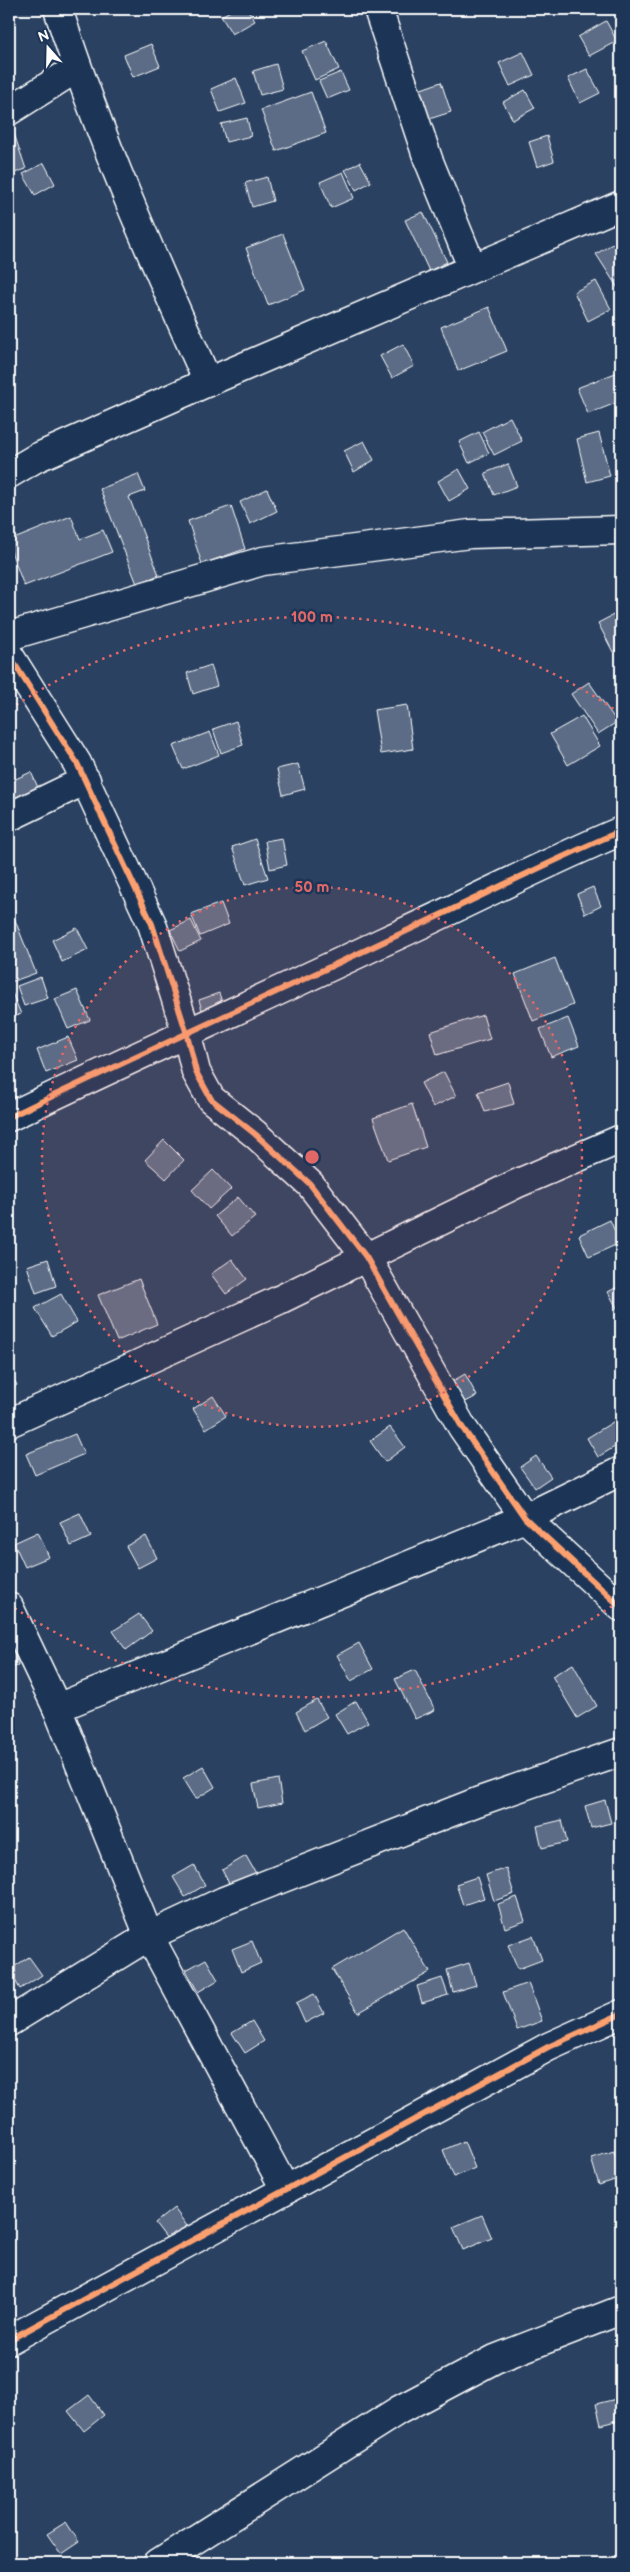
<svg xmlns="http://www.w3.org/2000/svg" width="630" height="2572" viewBox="0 0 630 2572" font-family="'Balsamiq Sans',sans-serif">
<rect width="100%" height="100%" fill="#2a4161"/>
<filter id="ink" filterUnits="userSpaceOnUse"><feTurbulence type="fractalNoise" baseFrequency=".02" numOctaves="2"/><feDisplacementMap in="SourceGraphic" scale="10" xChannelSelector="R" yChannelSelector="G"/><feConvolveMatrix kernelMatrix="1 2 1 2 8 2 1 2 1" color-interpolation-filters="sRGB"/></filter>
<g filter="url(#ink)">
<!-- building -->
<g fill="#5b6c86" stroke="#fff">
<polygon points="234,9 247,9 255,21 232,34 221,16"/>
<polygon points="606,21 617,41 589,56 578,37"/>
<polygon points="326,41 339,69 315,80 302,51"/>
<polygon points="151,44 160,66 133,77 124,55"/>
<polygon points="523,52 534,75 510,86 499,63"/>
<polygon points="276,64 283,89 260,95 253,71"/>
<polygon points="587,69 600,93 580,103 568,78"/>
<polygon points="341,72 349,90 327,99 319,81"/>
<polygon points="236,78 246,103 220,112 211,89"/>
<polygon points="441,82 451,112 423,121 413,92"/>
<polygon points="525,90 535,108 513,120 503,102"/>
<polygon points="311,92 326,133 276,151 261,110"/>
<polygon points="247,118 251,136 226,142 221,124"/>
<polygon points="9,119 26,169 9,175"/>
<polygon points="547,136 554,161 537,167 529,142"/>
<polygon points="360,162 371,182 356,190 345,170"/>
<polygon points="44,163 55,184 35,195 23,174"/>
<polygon points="343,172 354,198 331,208 320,182"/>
<polygon points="267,177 273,201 252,207 245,183"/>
<polygon points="423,212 447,262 429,271 405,220"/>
<polygon points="283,234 305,290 268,305 246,248"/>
<polygon points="617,241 621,247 621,293 596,254"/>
<polygon points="596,281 611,309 588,321 574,292"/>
<polygon points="489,307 507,351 458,371 441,327"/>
<polygon points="403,344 414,366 392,378 380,356"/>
<polygon points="618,372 621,379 621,401 588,414 577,388"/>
<polygon points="510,417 522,441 494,455 482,432"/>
<polygon points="479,432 489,453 469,463 459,442"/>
<polygon points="599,433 610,476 587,482 577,439"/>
<polygon points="364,441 374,460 354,472 344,451"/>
<polygon points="508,464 517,486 494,495 485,473"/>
<polygon points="459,469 470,489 449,501 438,481"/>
<polygon points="138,474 145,491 129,497 159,575 137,584 100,489"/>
<polygon points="267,489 277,511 250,524 240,502"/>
<polygon points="231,506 245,549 202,564 188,521"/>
<polygon points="71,516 80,539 103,530 112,552 24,586 9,546 9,541"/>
<polygon points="621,611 621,647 613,652 598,623"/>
<polygon points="211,665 217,686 193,694 187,673"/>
<polygon points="589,682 617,722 598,734 571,694"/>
<polygon points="407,705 413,749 381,754 374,710"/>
<polygon points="582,716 600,746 568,765 550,734"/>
<polygon points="236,721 243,745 221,753 213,729"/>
<polygon points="210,732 219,755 183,769 173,746"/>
<polygon points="298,764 305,789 283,795 277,769"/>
<polygon points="31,772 41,794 9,808 9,782"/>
<polygon points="282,838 287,865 270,869 265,841"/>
<polygon points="255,839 268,878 245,885 232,847"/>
<polygon points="593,887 601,906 585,914 577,894"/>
<polygon points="221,903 229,924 200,936 191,914"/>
<polygon points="9,905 36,973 11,982 9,976"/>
<polygon points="191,920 201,941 180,951 170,930"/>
<polygon points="77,928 88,950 62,962 52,940"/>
<polygon points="555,958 573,1005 533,1021 515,974"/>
<polygon points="41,977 48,998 24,1006 17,986"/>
<polygon points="77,990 90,1020 68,1029 55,999"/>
<polygon points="12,993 21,1014 9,1019 9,994"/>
<polygon points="219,993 226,1014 205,1021 199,1000"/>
<polygon points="483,1015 490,1039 437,1055 430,1032"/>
<polygon points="568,1018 579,1046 551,1057 540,1029"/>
<polygon points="68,1037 78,1060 46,1073 37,1050"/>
<polygon points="444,1072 456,1096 433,1107 421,1083"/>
<polygon points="508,1082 514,1104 485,1112 478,1092"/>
<polygon points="412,1104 426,1147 388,1160 373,1118"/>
<polygon points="164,1140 184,1160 166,1179 145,1160"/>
<polygon points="213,1170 231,1189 209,1209 192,1190"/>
<polygon points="238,1197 255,1217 232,1236 215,1216"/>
<polygon points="610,1220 620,1243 589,1257 579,1235"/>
<polygon points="48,1259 56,1286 36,1293 27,1266"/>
<polygon points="232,1259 247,1279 226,1294 211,1274"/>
<polygon points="139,1279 157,1324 117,1341 98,1295"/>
<polygon points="621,1285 621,1315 608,1292"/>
<polygon points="61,1294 77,1322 52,1336 35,1308"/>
<polygon points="9,1371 17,1385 9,1390"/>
<polygon points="465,1374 477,1396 458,1406 446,1385"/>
<polygon points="213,1396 226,1416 206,1429 193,1409"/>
<polygon points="621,1417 621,1443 598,1457 587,1438"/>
<polygon points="390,1427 405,1447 385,1462 370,1441"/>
<polygon points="75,1434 84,1454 35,1475 26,1454"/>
<polygon points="536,1456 551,1477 535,1488 520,1467"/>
<polygon points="80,1513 91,1537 71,1546 60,1522"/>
<polygon points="38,1532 49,1557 25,1567 14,1543"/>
<polygon points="146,1536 157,1558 138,1568 126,1546"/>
<polygon points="139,1614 152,1631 126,1650 113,1631"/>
<polygon points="12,1643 18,1666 9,1668 9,1644"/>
<polygon points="359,1643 373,1669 351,1681 337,1655"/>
<polygon points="573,1664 597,1706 577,1718 552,1676"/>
<polygon points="415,1670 435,1710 415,1719 395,1679"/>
<polygon points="317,1700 327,1717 305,1730 296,1712"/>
<polygon points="356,1701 368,1722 347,1734 335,1714"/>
<polygon points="203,1766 215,1787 196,1799 183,1778"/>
<polygon points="278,1779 282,1803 258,1808 253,1784"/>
<polygon points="605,1800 611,1823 591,1828 585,1806"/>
<polygon points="562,1820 567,1842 542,1848 537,1826"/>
<polygon points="246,1856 257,1875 232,1889 222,1870"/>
<polygon points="194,1865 205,1885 185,1897 173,1877"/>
<polygon points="506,1868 514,1894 494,1901 486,1875"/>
<polygon points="477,1877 484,1898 463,1905 456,1884"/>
<polygon points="517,1897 525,1921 505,1928 498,1904"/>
<polygon points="403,1927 430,1972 358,2013 332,1969"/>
<polygon points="533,1936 542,1960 518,1969 508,1945"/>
<polygon points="252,1941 261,1963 241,1972 232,1949"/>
<polygon points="29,1957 42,1975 20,1989 9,1970"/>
<polygon points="206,1959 218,1980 198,1992 186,1970"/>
<polygon points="469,1963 476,1985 453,1992 447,1970"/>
<polygon points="442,1978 448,1995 422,2003 417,1986"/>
<polygon points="528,1983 542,2021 517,2030 503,1992"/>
<polygon points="314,1994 324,2013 305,2023 296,2003"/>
<polygon points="252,2021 264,2041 245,2053 232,2033"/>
<polygon points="464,2141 475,2168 454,2177 443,2150"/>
<polygon points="614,2151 621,2178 599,2185 591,2158"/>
<polygon points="174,2208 187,2226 168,2240 155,2223"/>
<polygon points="482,2215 492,2238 463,2250 453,2227"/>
<polygon points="89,2395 104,2415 84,2431 68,2411"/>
<polygon points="620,2398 621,2420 601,2425 596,2404"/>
<polygon points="66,2522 79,2542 61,2554 47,2534"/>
</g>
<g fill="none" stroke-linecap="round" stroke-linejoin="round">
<defs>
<g id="minor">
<path d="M58 9C99 137 153 259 208 382"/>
<polyline points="378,9 428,159 472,267"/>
<polyline points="9,111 77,68"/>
<polyline points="9,474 36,458 208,382 621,205"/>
<polyline points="9,636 263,561 470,534 621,530"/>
<polyline points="9,655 77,763 152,924 186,1031 196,1072 211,1099 255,1134 310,1184 366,1257 462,1427 525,1518 621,1607"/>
<polyline points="9,817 86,780"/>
<path d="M9 1117C134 1057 260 1000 385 941 464 905 541 865 621 831"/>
<polyline points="9,1423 279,1300 516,1184 621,1139"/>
<polyline points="9,1607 57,1708 149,1936 285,2189"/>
<polyline points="57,1708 525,1518 621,1471"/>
<polyline points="9,2022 149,1936 224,1901 477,1802 621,1752"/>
<polyline points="9,2340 548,2047 621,2014"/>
<polyline points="158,2563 399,2410 495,2359 621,2310"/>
</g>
</defs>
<!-- minor casing -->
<use href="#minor" stroke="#fff" stroke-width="31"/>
<!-- minor -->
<use href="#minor" stroke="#1d3557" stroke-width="28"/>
<defs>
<g id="cycleway">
<polyline points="9,655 77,763 152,924 186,1031 196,1072 211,1099 255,1134 310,1184 366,1257 462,1427 525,1518 621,1607"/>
<path d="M9 1117C134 1057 260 1000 385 941 464 905 541 865 621 831"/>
<polyline points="9,2340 548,2047 621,2014"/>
</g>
</defs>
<!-- cycleway casing -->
<use href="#cycleway" stroke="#1d3557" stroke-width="9"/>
<!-- cycleway -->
<use href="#cycleway" stroke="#fca06f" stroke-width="6"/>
</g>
</g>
<!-- distance rings -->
<circle cx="312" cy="1157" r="270" fill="#e26868" fill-opacity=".12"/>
<g fill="none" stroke="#e26868" stroke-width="2.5" stroke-dasharray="2.5 5">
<circle cx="312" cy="1157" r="270"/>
<path d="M618 1602A540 540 0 0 1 10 1605M10 709A540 540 0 0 1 618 712"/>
</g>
<circle cx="312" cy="1157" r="8" fill="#e26868" stroke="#1d3557" stroke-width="2.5"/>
<g font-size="15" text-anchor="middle" font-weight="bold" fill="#e26868" stroke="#1d3557" stroke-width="5" stroke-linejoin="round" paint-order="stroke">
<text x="312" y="622">100 m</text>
<text x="312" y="892">50 m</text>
</g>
<!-- margin -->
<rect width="630" height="2572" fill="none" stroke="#1d3557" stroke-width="30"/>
<rect x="15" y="15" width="600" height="2542" fill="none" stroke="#fff" stroke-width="2" filter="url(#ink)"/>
<!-- north arrow -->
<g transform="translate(48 48) rotate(340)" stroke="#1d3557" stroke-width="4" paint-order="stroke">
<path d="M0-4L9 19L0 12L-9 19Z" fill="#ffffff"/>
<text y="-8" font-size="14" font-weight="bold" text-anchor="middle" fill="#ffffff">N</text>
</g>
</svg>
